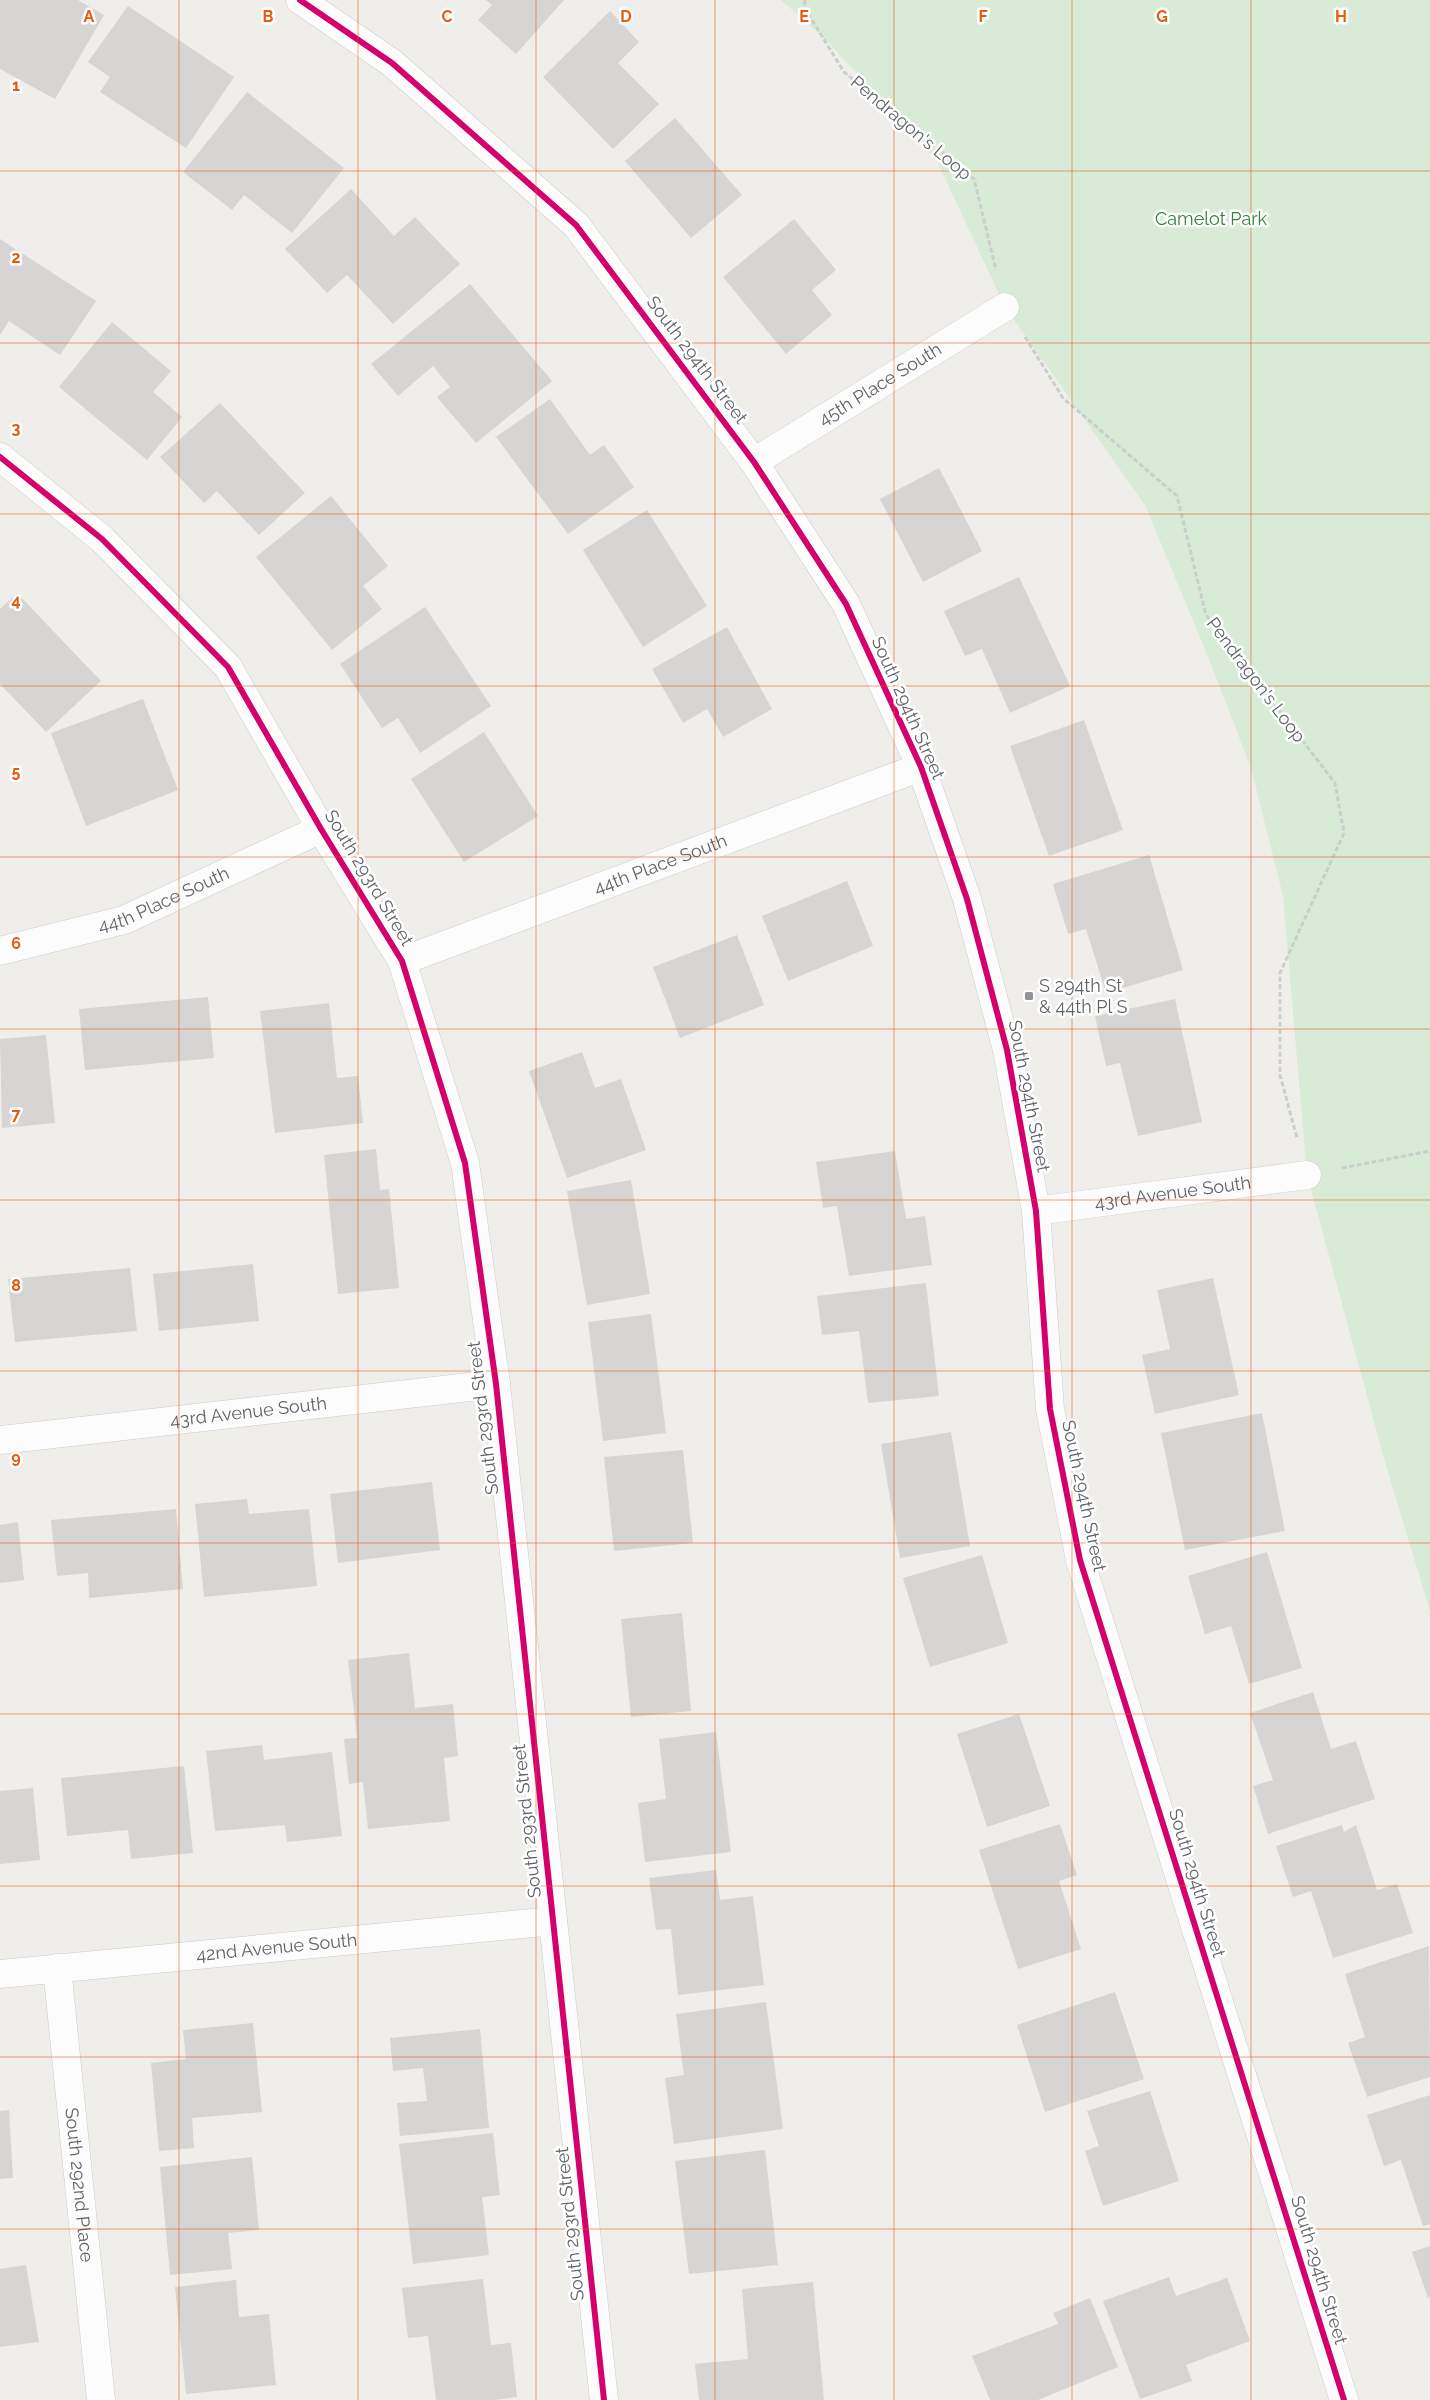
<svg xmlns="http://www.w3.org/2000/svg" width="1430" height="2400" viewBox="0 0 1430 2400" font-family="Raleway,sans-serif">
<rect width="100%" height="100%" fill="#efeeea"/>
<!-- green -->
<polygon fill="#d8ebd6" points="781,0 1430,0 1430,1611 1387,1469 1307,1175 1283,896 1251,768 1209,659 1145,505 1005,307 937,161 827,41"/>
<!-- building -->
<g fill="#d6d5d3">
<polygon points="0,0 78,0 104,15 55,99 0,69"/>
<polygon points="486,0 564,0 516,54 478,20 492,5"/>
<polygon points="128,6 234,77 186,148 100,92 110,77 88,62"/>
<polygon points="610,11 639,42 618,63 659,104 613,149 543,77"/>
<polygon points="247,92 344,168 292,233 244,195 232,210 183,172"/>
<polygon points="675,118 742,195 691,238 625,161"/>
<polygon points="351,189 394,236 415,217 460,264 393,324 347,275 327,293 285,249"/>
<polygon points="794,219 836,270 812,290 832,315 786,354 723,277"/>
<polygon points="0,239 96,301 60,355 9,321 0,335"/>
<polygon points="470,284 552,381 476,443 437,397 450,387 433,366 398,396 371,364"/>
<polygon points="112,322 171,371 153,392 182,417 147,460 59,387"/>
<polygon points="550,399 590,455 604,445 634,487 568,534 496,437"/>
<polygon points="220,403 305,493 259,535 217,491 204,503 160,457"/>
<polygon points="939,468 982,551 923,582 880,499"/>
<polygon points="331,496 388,566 363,586 382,609 332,650 256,557"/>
<polygon points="647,510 707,606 643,647 583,550"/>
<polygon points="1019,577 1070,686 1010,713 982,649 965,656 944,611"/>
<polygon points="17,593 101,681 46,732 0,684 0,609"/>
<polygon points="425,607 491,706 420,753 398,718 382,728 340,664"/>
<polygon points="727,627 772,709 723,737 707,709 683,723 652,669"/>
<polygon points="143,699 178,790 86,826 51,733"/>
<polygon points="1084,720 1123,830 1049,856 1010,746"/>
<polygon points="484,732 538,816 464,862 411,779"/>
<polygon points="1149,855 1183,970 1106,993 1086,929 1068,934 1053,884"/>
<polygon points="847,881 873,946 788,981 762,916"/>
<polygon points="737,935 764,1005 680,1038 653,967"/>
<polygon points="208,997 214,1058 85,1070 79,1009"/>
<polygon points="1175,999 1202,1122 1138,1136 1120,1063 1106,1066 1095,1016"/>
<polygon points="329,1003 337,1078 358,1076 363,1123 275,1133 260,1011"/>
<polygon points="46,1035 55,1123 2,1128 0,1039"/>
<polygon points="582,1052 595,1088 621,1079 646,1150 567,1178 529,1071"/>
<polygon points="376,1149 380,1190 389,1189 399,1288 338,1294 324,1155"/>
<polygon points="895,1151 906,1219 925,1216 932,1265 849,1276 837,1206 823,1208 816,1162"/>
<polygon points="631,1180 650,1294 587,1305 567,1191"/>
<polygon points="253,1264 259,1321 159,1331 153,1274"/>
<polygon points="130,1268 137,1331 15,1342 8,1279"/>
<polygon points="1213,1278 1239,1395 1155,1414 1142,1355 1170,1349 1157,1290"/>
<polygon points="926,1283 939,1396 868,1403 859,1331 822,1335 817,1296"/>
<polygon points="651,1314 666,1433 603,1441 588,1322"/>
<polygon points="1262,1413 1285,1531 1185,1550 1161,1433"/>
<polygon points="951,1432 970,1546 900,1558 881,1444"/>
<polygon points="683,1450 693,1543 614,1551 604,1457"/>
<polygon points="432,1482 440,1550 338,1563 330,1494"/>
<polygon points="247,1499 249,1514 309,1509 317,1586 204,1597 195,1504"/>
<polygon points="176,1509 183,1589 89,1598 88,1573 57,1576 51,1520"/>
<polygon points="18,1522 24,1580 0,1583 0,1525"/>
<polygon points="1267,1552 1302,1668 1249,1684 1231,1626 1205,1634 1188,1576"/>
<polygon points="982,1555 1008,1643 930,1667 903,1578"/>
<polygon points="682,1613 691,1711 631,1717 621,1619"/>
<polygon points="409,1653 415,1708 453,1704 458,1756 444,1758 450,1821 368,1829 363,1782 349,1784 344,1739 357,1738 348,1660"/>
<polygon points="1313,1692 1331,1749 1356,1741 1375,1799 1268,1834 1253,1786 1273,1780 1250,1713"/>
<polygon points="1019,1714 1050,1806 987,1827 957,1734"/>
<polygon points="716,1732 731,1852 645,1862 638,1803 666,1799 659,1739"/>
<polygon points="262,1745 264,1760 332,1752 342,1836 287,1842 285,1825 215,1831 206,1751"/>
<polygon points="184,1766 193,1853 131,1859 128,1830 67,1836 61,1778"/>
<polygon points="33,1788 40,1860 0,1864 0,1791"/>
<polygon points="1060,1824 1077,1875 1059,1881 1081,1949 1018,1969 979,1850"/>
<polygon points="1342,1825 1344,1832 1356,1825 1377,1890 1397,1884 1413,1933 1333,1958 1311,1891 1293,1897 1276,1846"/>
<polygon points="716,1870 720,1900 753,1896 764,1985 678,1995 671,1929 656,1930 649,1878"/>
<polygon points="1429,1946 1430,2077 1367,2097 1348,2043 1365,2037 1345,1974"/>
<polygon points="1115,1992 1144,2079 1045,2112 1017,2025"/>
<polygon points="766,2002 783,2129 674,2144 665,2078 684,2075 676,2014"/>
<polygon points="253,2023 262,2112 192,2118 194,2148 159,2151 151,2063 186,2059 183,2030"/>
<polygon points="480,2029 489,2128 400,2136 397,2103 427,2101 423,2068 393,2071 390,2038"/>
<polygon points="1150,2091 1179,2181 1103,2206 1085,2151 1099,2146 1087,2111"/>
<polygon points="1430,2095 1430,2224 1423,2226 1401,2160 1384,2166 1367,2115"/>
<polygon points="9,2110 13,2178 0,2179 0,2111"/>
<polygon points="493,2133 500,2195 482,2197 489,2255 413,2264 399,2144"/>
<polygon points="765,2150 778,2265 689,2274 675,2161"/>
<polygon points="252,2157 259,2230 228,2233 232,2269 170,2275 160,2167"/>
<polygon points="1430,2246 1430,2297 1428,2298 1412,2252"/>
<polygon points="26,2265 39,2342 0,2347 0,2269"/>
<polygon points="1169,2277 1176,2296 1227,2278 1250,2341 1186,2365 1192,2381 1140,2399 1103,2301"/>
<polygon points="483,2279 491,2345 511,2343 517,2397 495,2400 436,2400 428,2336 408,2338 402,2288"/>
<polygon points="236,2280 239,2317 269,2314 276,2385 186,2394 175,2287"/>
<polygon points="813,2282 824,2400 699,2400 695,2364 748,2359 742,2289"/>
<polygon points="1090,2298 1118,2367 1038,2400 990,2400 972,2356 1058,2324 1053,2313"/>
</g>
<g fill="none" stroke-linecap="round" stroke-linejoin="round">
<defs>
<g id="street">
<polyline points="300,0 392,63 576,225 754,462 846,604 921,767 967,899 1007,1050 1036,1211 1050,1409 1080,1560 1344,2400"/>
<polyline points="0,457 102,539 228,667 321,829 402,961 465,1163 496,1384 604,2400"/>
<path id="s1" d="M754 462 1005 307"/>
<path id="s2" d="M0 951 124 920 321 829"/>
<path id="s3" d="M402 961 921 767"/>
<path id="s4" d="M1036 1211 1307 1175"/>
<path id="s5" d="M0 1440 496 1384"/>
<path id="s6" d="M57 1968 101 2400"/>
<path id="s7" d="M0 1974 553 1921"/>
</g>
</defs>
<!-- street casing -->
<use href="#street" stroke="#cbcccc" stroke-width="29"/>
<!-- path -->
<g stroke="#cacfcc" stroke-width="3" stroke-dasharray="5 2.5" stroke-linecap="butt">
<polyline points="805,0 804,7 844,72 974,179 996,270"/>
<polyline points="1025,337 1063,398 1177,496 1206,615 1335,783 1344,833 1280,973 1280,1075 1297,1138"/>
<polyline points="1342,1168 1430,1151"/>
</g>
<!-- street -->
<use href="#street" stroke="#fdfcfc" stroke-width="28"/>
<defs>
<g id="cycleway">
<polyline points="300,0 392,63 576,225 754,462 846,604 921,767 967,899 1007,1050 1036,1211 1050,1409 1080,1560 1344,2400"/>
<polyline points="0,457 102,539 228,667 321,829 402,961 465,1163 496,1384 604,2400"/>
</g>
</defs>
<!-- cycleway casing -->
<use href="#cycleway" stroke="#fff" stroke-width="9"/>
<!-- cycleway -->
<use href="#cycleway" stroke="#d6006c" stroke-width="6"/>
</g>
<!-- grid -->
<path fill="none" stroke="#e8590c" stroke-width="1" stroke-opacity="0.55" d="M179 0V2400M358 0V2400M536 0V2400M715 0V2400M894 0V2400M1072 0V2400M1251 0V2400M0 171H1430M0 343H1430M0 514H1430M0 686H1430M0 857H1430M0 1029H1430M0 1200H1430M0 1371H1430M0 1543H1430M0 1714H1430M0 1886H1430M0 2057H1430M0 2229H1430"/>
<!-- markers -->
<rect fill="#919496" stroke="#fff" stroke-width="2" x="1024" y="991" width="10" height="10" rx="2.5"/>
<g text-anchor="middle" stroke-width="5" stroke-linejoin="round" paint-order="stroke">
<!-- street labels -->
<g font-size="18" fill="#5f6368" stroke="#fff">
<text transform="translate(911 128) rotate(40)" y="6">Pendragon's Loop</text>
<text transform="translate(697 360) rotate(53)" y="6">South 294th Street</text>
<text dy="6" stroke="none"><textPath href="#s1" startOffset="148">45th Place South</textPath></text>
<text transform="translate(1256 680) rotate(53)" y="6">Pendragon's Loop</text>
<text transform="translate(908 708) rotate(66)" y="6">South 294th Street</text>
<text dy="6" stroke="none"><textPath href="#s3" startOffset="276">44th Place South</textPath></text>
<text transform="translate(369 878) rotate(59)" y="6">South 293rd Street</text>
<text dy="6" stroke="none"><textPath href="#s2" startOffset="172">44th Place South</textPath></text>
<text transform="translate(1029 1096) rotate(79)" y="6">South 294th Street</text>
<text dy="6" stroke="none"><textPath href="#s4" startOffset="138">43rd Avenue South</textPath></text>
<text dy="6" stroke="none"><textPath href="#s5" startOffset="250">43rd Avenue South</textPath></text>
<text transform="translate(483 1418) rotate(-97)" y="6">South 293rd Street</text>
<text transform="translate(1084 1496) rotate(78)" y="6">South 294th Street</text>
<text transform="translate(527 1821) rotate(-96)" y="6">South 293rd Street</text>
<text transform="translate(1197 1883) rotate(73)" y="6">South 294th Street</text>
<text dy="6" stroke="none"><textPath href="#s7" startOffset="278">42nd Avenue South</textPath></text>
<text dy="6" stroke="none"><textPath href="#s6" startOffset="218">South 292nd Place</textPath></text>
<text transform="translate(570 2224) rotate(-96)" y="6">South 293rd Street</text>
<text transform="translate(1319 2270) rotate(73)" y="6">South 294th Street</text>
</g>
<!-- park labels -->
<g font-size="18" fill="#348238" stroke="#fff">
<text x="1211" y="225">Camelot Park</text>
</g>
<!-- poi labels -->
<g font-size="18" fill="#5f6368" stroke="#fff" text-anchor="start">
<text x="1039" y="992">S 294th St<tspan x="1039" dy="21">&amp; 44th Pl S</tspan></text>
</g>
</g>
<g font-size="16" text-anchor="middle" font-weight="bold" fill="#e8590c" stroke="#fff" stroke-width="5" stroke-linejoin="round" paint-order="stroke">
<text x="89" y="22">A</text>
<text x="268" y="22">B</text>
<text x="447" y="22">C</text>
<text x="626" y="22">D</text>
<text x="804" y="22">E</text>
<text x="983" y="22">F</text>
<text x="1162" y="22">G</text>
<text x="1341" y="22">H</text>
<text x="16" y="91">1</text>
<text x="16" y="263">2</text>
<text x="16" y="434">3</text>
<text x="16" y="606">4</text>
<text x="16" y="777">5</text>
<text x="16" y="949">6</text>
<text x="16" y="1120">7</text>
<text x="16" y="1291">8</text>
<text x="16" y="1463">9</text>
</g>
</svg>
